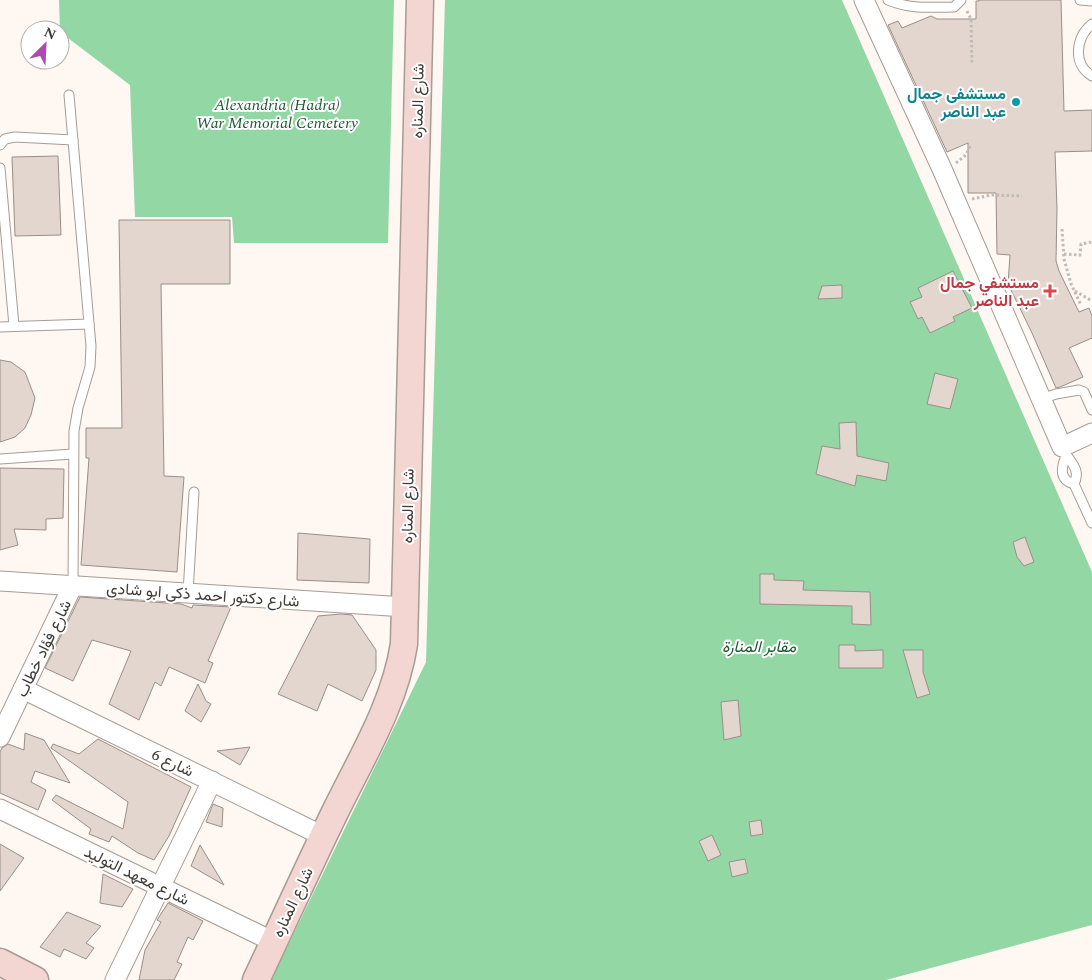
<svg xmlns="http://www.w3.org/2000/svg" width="1092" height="980" viewBox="0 0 1092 980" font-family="Spectral,Vazirmatn,serif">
<rect width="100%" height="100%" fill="#fef7f2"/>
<!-- green -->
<g fill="#93d7a4">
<polygon points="59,0 394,0 388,243 234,243 232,217 135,217 130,85 60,32"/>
<polygon points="445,0 842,0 1092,572 1092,925 886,980 271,980 426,662"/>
</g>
<!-- building -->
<g fill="#e2d6ce" stroke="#9a8f87">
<polygon points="979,0 1061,0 1064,111 1092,110 1092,151 1055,152 1057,209 1056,261 1059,271 1079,312 1089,308 1092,316 1092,338 1069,348 1083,377 1060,387 1056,388 1032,333 1008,284 1010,255 997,254 996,193 968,193 968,143 947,152 888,25 898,21 902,28 931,16 937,19 976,19 976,1 979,1"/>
<polygon points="58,156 61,235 15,236 12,157"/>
<polygon points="119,220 230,220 230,284 161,284 164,476 184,477 177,572 81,565 89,458 86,458 86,428 122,428"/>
<polygon points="953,271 972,308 953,317 955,321 930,333 922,317 918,319 910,302 922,297 918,288"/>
<polygon points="842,285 842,298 818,299 822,286"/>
<polygon points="0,360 11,362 25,372 35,398 31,415 25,428 15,437 0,442"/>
<polygon points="935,373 958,379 950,409 927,404"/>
<polygon points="856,422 857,456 889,463 886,481 857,475 855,486 816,474 822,446 840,449 839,423"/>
<polygon points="0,468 64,469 63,518 46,519 46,530 14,529 18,545 0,550"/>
<polygon points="298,533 370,539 369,583 297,580"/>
<polygon points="1025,537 1034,562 1024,566 1017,557 1013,542"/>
<polygon points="760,574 774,574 774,580 804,581 803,590 870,592 871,625 852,624 852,606 760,604"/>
<polygon points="80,597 181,604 192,608 193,605 231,607 208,661 213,663 205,683 169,667 161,686 155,682 139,720 109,704 131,651 92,640 73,681 45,668"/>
<polygon points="341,614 352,615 376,650 376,670 362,701 328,684 317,711 278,694 318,616"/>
<polygon points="839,645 855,645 855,651 883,650 883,668 839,668"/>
<polygon points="903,650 923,650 923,672 930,694 917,698"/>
<polygon points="198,684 206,701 211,704 201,722 185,711"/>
<polygon points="738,700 741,736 724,740 721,702"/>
<polygon points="25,733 44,740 70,783 35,771 31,782 46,790 38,810 0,793 0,752 2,748 8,744 24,750"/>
<polygon points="98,739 191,787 169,836 154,860 138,853 112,836 109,842 89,834 91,829 52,800 56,795 123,829 128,802 51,748 53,744 79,754"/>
<polygon points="250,747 240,765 217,751"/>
<polygon points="213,804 223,808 222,827 206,822"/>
<polygon points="761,820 763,834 751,836 749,822"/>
<polygon points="712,835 721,855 708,861 699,841"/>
<polygon points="0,844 24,858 0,891"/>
<polygon points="200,845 224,885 191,866"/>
<polygon points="745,859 748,873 732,877 729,862"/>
<polygon points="103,874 133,889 122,907 100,903"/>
<polygon points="168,903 203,921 193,940 188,937 177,962 182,964 174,980 139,980 145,950 161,922 157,920"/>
<polygon points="67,912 101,926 86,943 94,948 86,959 64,949 60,957 40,947"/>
</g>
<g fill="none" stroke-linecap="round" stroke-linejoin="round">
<defs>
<g id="lane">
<path d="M888 0C913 10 929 7 954 7L961 0"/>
<polyline points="1080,0 1092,1"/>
<path d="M1092 24C1076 37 1072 64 1092 76"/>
<polyline points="69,95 91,346 90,367 78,408 74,431 73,585"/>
<polyline points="0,145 5,139 15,137 73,140"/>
<polyline points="0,168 14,326"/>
<polyline points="0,327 89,324"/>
<polyline points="1041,399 1056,394 1079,390 1084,392 1092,410"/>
<path d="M1062 447C1068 461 1082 468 1074 484L1092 523"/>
<path d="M1066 456C1061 468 1059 480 1074 484"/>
<polyline points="0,459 73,454"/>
<polyline points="188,593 194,492"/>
</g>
<g id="street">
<polyline points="864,0 942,169 1062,447 1092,433"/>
<polyline points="0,581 405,607"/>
<polyline points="23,689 323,836"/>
<polyline points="0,737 73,585"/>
<polyline points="0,809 274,942"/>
<polyline points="115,980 212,781"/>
</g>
<g id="secondary">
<polyline points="0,962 35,980"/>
<path d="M256 980C283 923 309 865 337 808 363 755 395 703 404 644L420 0"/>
</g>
</defs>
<!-- lane casing -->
<use href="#lane" stroke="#a79c94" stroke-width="11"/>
<!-- street casing -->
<use href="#street" stroke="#a79c94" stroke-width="21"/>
<!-- secondary casing -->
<use href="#secondary" stroke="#a79c94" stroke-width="29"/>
<!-- path -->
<g stroke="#c1bbb7" stroke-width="3" stroke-dasharray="2.5 2.5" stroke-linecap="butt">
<polyline points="967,11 971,19 972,65"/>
<polyline points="956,163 966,155 970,146"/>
<polyline points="972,199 991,195 1022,196"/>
<polyline points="1062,229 1064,259 1071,284 1081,305"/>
<polyline points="1064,254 1080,255 1081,244 1092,242"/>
<polyline points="1075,291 1092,301"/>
</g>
<!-- lane -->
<use href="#lane" stroke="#fff" stroke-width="9"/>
<!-- street -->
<use href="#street" stroke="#fff" stroke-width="19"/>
<!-- secondary -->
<use href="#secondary" stroke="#f3d5d2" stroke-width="26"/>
</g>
<!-- markers -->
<circle fill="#0f9aa8" stroke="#fff" stroke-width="2" cx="1016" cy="102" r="5"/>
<path fill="#e0444e" stroke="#fff" stroke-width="2" d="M1047.5 283.5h5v5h5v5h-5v5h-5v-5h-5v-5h5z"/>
<g text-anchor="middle" stroke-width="4" stroke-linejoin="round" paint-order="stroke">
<!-- culture labels -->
<g font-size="16" font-weight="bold" fill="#0d838f" stroke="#fff" text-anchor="end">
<text x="1006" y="99">مستشفى جمال<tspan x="1006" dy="18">عبد الناصر</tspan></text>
</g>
<!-- street labels -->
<g font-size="16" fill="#3f3b37" stroke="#fff">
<text transform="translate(417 101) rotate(-89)" y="6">شارع المناره</text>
<text transform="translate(407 506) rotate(-89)" y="6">شارع المناره</text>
<text transform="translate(203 594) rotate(4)" y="6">شارع دكتور احمد ذكى ابو شادى</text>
<text transform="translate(43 648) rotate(-64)" y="6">شارع فؤاد خطاب</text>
<text transform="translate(173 762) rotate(26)" y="6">شارع 6</text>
<text transform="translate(137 875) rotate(26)" y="6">شارع معهد التوليد</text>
<text transform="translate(292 902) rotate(-65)" y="6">شارع المناره</text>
</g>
<!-- park labels -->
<g font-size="16" font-style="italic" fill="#1a582f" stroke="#fff">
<text x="277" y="110">Alexandria (Hadra)<tspan x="277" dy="18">War Memorial Cemetery</tspan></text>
<text x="759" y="652">مقابر المنارة</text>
</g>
<!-- health labels -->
<g font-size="16" font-weight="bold" fill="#be3a42" stroke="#fff" text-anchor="end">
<text x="1039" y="288">مستشفي جمال<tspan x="1039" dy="18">عبد الناصر</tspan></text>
</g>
</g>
<!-- north arrow -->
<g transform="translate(45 45) rotate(24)"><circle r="24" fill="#ffffff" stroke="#b2b1af"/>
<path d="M0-4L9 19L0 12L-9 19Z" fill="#af4aaf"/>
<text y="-8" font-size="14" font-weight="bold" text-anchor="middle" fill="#3f3b37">N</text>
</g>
</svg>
